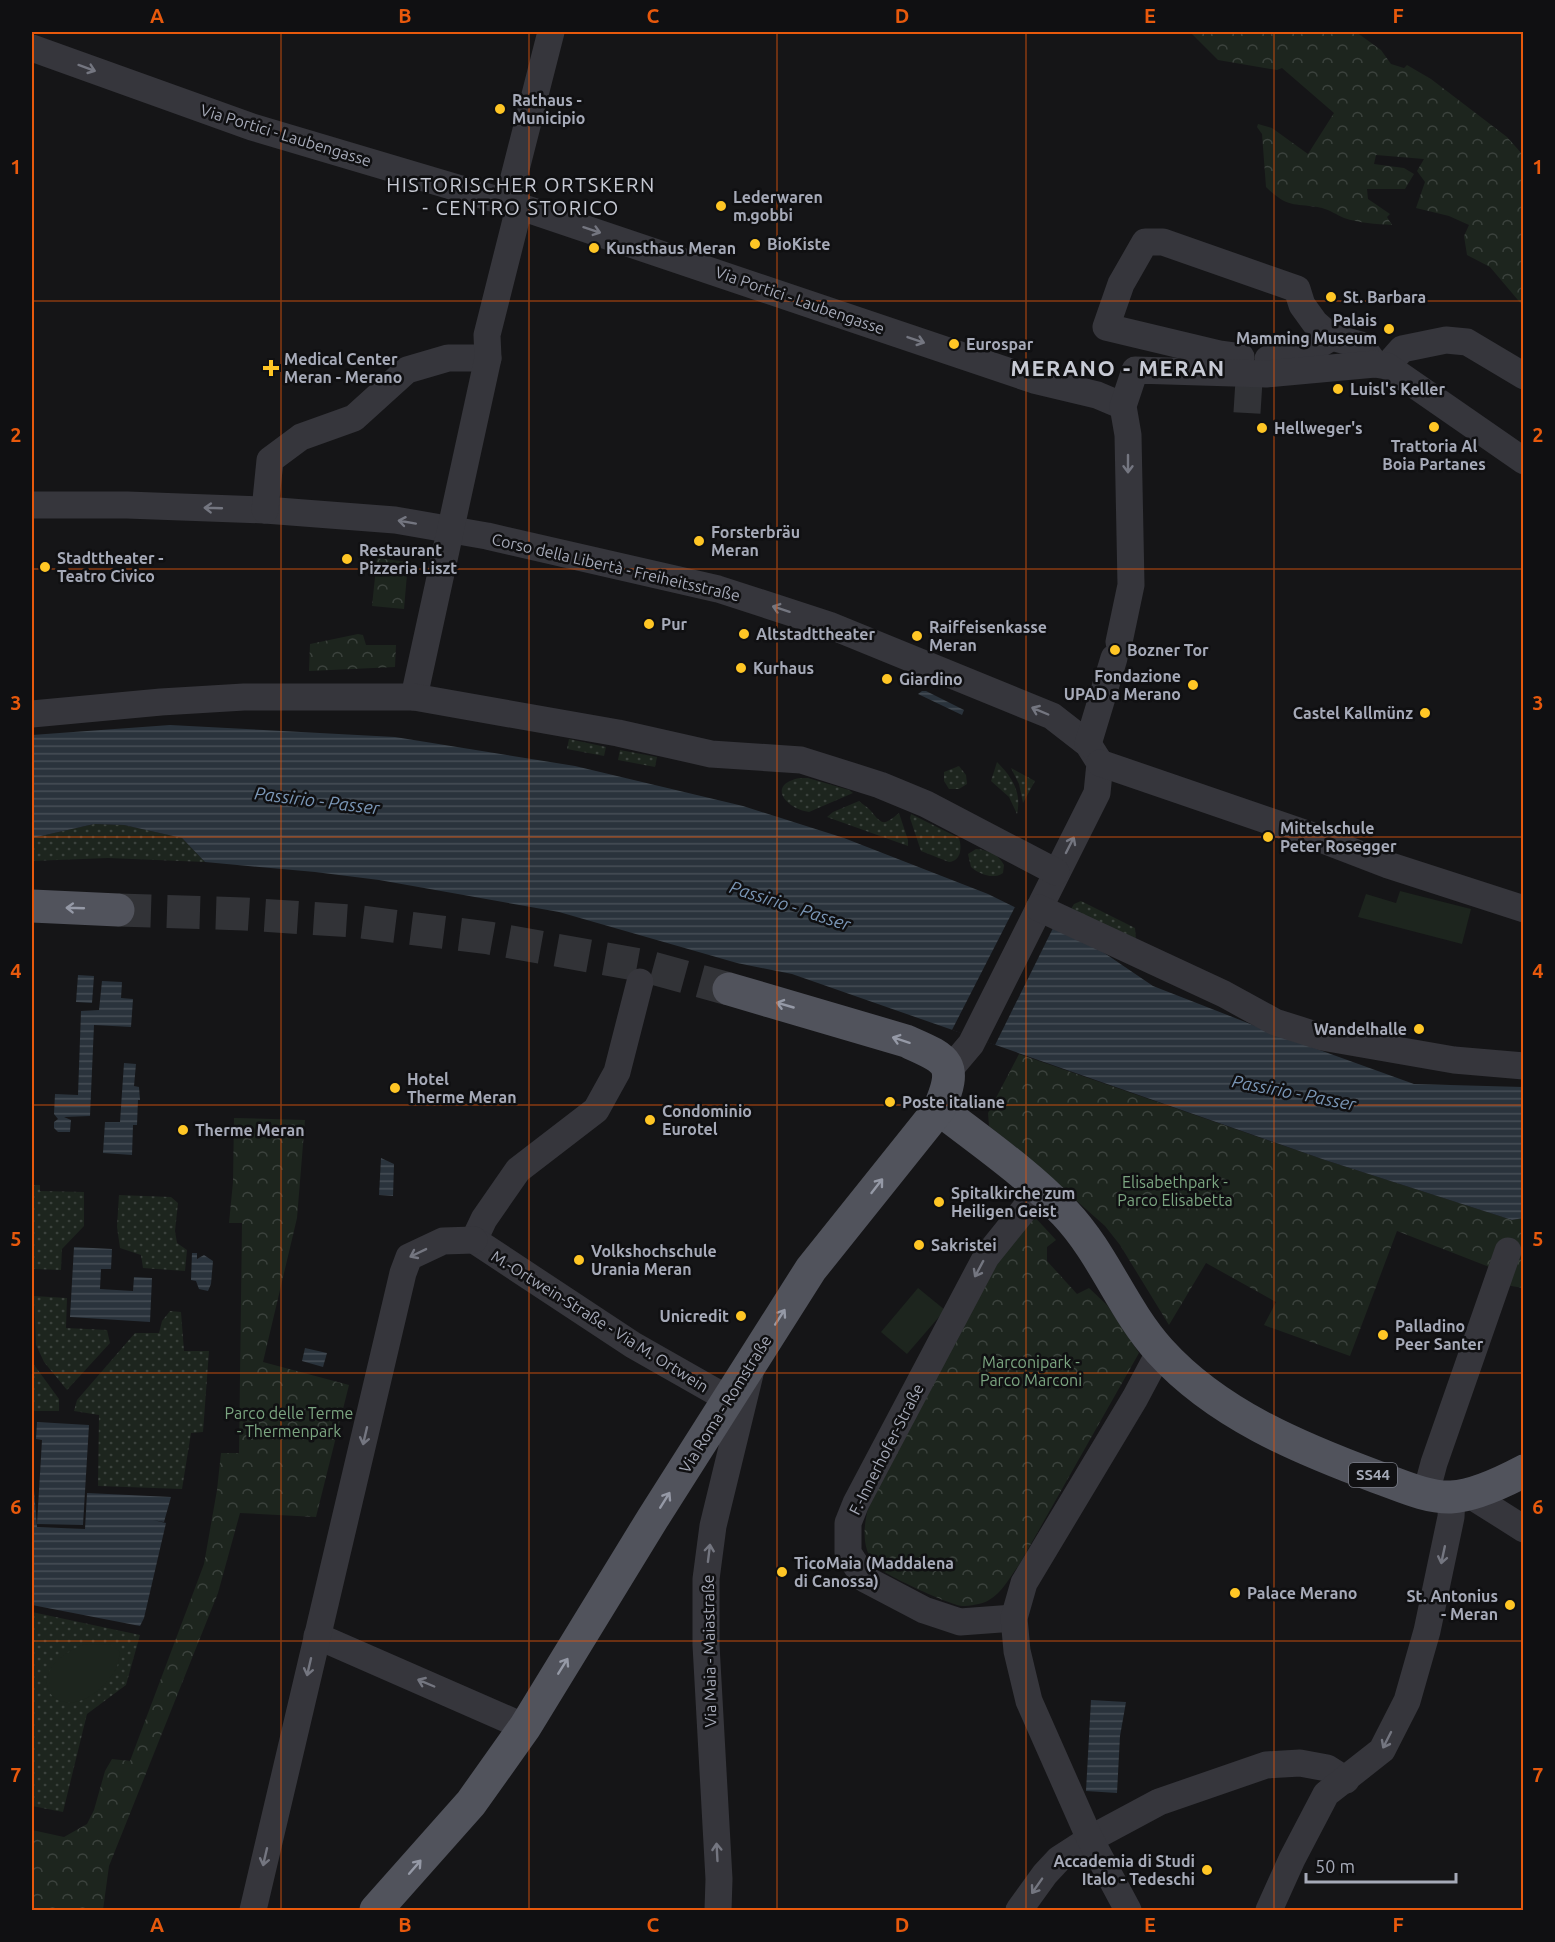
<svg xmlns="http://www.w3.org/2000/svg" width="1555" height="1942" viewBox="0 0 1555 1942" font-family="Ubuntu,sans-serif">
<defs>
<pattern id="grass-dots" width="8" height="8" patternUnits="userSpaceOnUse" patternTransform="scale(1.5)"><rect width="8" height="8" fill="#1d251e"/><path d="M2 2h.1M6 6h.1" fill="none" stroke="#3b423d" stroke-width="1.8" stroke-linecap="round"/></pattern>
<pattern id="forest-crowns" width="20" height="18" patternUnits="userSpaceOnUse" patternTransform="scale(1.5)"><rect width="20" height="18" fill="#1d251e"/><path d="M2 6a3 3 0 1 1 6 0M12 15a3 3 0 1 1 6 0" fill="none" stroke="#3b423d"/></pattern>
<pattern id="water-rules" width="6" height="5" patternUnits="userSpaceOnUse" patternTransform="scale(1.5)"><rect width="6" height="5" fill="#2a333c"/><path d="M0 2.5h6" fill="none" stroke="#464e56"/></pattern>
</defs>
<rect width="100%" height="100%" fill="#151517"/>
<!-- grass -->
<g fill="url(#grass-dots)">
<polygon points="569,739 606,747 604,756 567,749"/>
<polygon points="620,750 657,757 655,767 618,760"/>
<path d="M997 762C1012 777 1022 792 1017 814L1009 797 991 781Z"/>
<polygon points="959,766 966,775 967,784 959,789 949,789 944,781 944,772"/>
<polygon points="1011,768 1035,781 1023,803 1019,784"/>
<path d="M800 778H808L849 790 853 793 809 812C784 808 767 784 800 778Z"/>
<path d="M859 801C862 804 868 807 871 811 883 826 884 825 899 813L908 840V846L827 817 833 812Z"/>
<path d="M911 814 959 838C962 848 961 861 949 862L921 851 910 818Z"/>
<polygon points="94,824 124,825 182,838 205,862 108,858 32,861 32,838"/>
<path d="M976 849C989 850 998 854 1004 865L1003 873C993 880 979 874 971 867L968 854Z"/>
<polygon points="1081,901 1135,928 1136,939 1071,909 1074,904"/>
<polygon points="32,1185 40,1185 40,1191 84,1192 84,1226 62,1249 61,1270 32,1269"/>
<polygon points="119,1195 171,1197 178,1203 175,1231 177,1243 187,1250 185,1271 143,1268 141,1255 120,1248 117,1227"/>
<polygon points="34,1296 67,1298 66,1328 107,1330 110,1343 67,1390 44,1362 36,1345"/>
<polygon points="170,1311 181,1312 184,1351 209,1351 203,1432 191,1433 182,1489 98,1486 99,1415 74,1411 77,1400 135,1333 159,1333 162,1321"/>
<polygon points="32,1362 59,1399 59,1411 32,1411"/>
<polygon points="32,1612 140,1635 126,1685 87,1714 63,1812 32,1806"/>
</g>
<!-- forest -->
<g fill="url(#forest-crowns)">
<path d="M1190 32H1356L1381 50 1391 64 1404 68 1407 65 1431 79 1507 137 1523 155V306L1490 267 1467 255 1464 236 1469 225 1449 216 1416 208 1425 182 1417 171 1424 159 1376 155 1374 164 1404 168 1414 174 1405 189H1367L1368 199 1390 214 1387 217 1392 225C1376 224 1359 223 1344 218 1337 215 1330 210 1322 208 1294 202 1290 210 1266 187L1262 134 1257 127 1258 124 1272 128 1308 154 1334 113 1282 68 1277 70 1218 60Z"/>
<polygon points="377,558 408,562 404,609 372,606"/>
<polygon points="358,634 363,635 366,645 396,645 395,667 309,671 310,644"/>
<polygon points="1019,1054 1325,1160 1512,1220 1523,1218 1523,1288 1494,1283 1497,1270 1397,1231 1350,1356 1264,1325 1276,1302 1206,1263 1169,1325 1120,1245 1105,1226 1017,1148 989,1126 988,1113"/>
<polygon points="234,1118 305,1120 297,1218 263,1362 349,1385 316,1517 240,1513 218,1593 109,1866 103,1910 32,1910 32,1830 64,1837 87,1824 94,1810 105,1771 112,1759 130,1761 204,1564 217,1490 221,1453 239,1453 242,1223 229,1223 233,1182"/>
<path d="M1031 1213 1056 1240 1047 1247V1261L1077 1294 1089 1288 1107 1305 1139 1353 1019 1565C1010 1577 1002 1593 989 1600 983 1604 969 1606 962 1606 950 1605 882 1574 875 1565 862 1549 863 1528 868 1509L990 1266Z"/>
</g>
<!-- pitch -->
<g fill="#1d251e">
<polygon points="1400,891 1471,909 1462,944 1358,917 1366,894 1396,903"/>
<polygon points="918,1288 945,1310 907,1354 881,1332"/>
<path d="M85 1644 111 1645 119 1651C120 1664 116 1671 107 1681 63 1735 9 1674 85 1644Z"/>
</g>
<!-- water -->
<g fill="url(#water-rules)">
<polygon points="922,691 926,691 964,710 962,715 918,694"/>
<polygon points="170,725 395,737 575,766 743,806 844,838 988,894 1097,948 1153,986 1289,1039 1414,1084 1523,1087 1523,1218 1512,1220 1325,1160 792,974 737,963 559,912 379,880 315,872 205,862 182,838 124,825 94,824 32,838 32,735"/>
<polygon points="78,975 94,976 92,1003 76,1002"/>
<polygon points="102,981 122,982 121,998 133,999 131,1027 94,1025 90,1116 64,1117 71,1120 70,1132 58,1132 54,1128 54,1122 58,1119 54,1114 55,1094 78,1095 81,1011 99,1010"/>
<polygon points="124,1063 136,1064 134,1086 139,1087 140,1100 138,1100 137,1125 133,1125 132,1155 103,1153 105,1122 120,1122"/>
<polygon points="381,1158 394,1164 393,1196 379,1195"/>
<polygon points="74,1247 112,1249 111,1269 101,1269 100,1289 133,1291 134,1277 152,1278 150,1322 70,1317"/>
<polygon points="192,1253 197,1253 197,1259 204,1255 213,1261 211,1284 208,1291 199,1289 196,1281 191,1280"/>
<polygon points="305,1348 327,1353 323,1367 302,1361"/>
<polygon points="37,1422 89,1425 83,1525 37,1524 42,1440 36,1439"/>
<polygon points="32,1490 34,1490 37,1527 85,1529 87,1493 171,1497 164,1522 153,1520 166,1523 144,1618 140,1626 32,1605"/>
<polygon points="1091,1700 1126,1702 1120,1736 1117,1793 1086,1791"/>
</g>
<!-- pier -->
<polygon fill="#151517" points="1015,907 1055,924 995,1045 952,1030"/>
<g fill="none" stroke-linecap="round" stroke-linejoin="round">
<!-- minor-tunnel -->
<polyline stroke="#323337" stroke-width="27" stroke-dasharray="27 14" stroke-linecap="butt" points="1247,413 1249,380"/>
<!-- major-tunnel -->
<polyline stroke="#323337" stroke-width="33" stroke-dasharray="33 16" stroke-linecap="butt" points="118,910 244,914 353,921 489,938 645,966 729,989"/>
<!-- minor -->
<g stroke="#36363c" stroke-width="27">
<polyline points="32,48 252,127 515,205 1034,380 1097,395 1123,406"/>
<polyline points="1241,357 1219,354 1106,327 1121,284 1145,242 1163,242 1297,289 1302,305 1315,323 1331,337 1361,345 1375,364"/>
<path d="M1268 359C1295 354 1309 353 1331 337"/>
<polyline points="1387,366 1402,349 1446,340 1467,342 1524,376"/>
<polyline points="32,505 127,505 265,510 395,520 487,536 718,589 829,625 1052,716 1088,744 1100,763 1097,793 971,1044 949,1070"/>
<polyline points="265,510 270,460 301,437 354,418 407,370 448,358 488,358"/>
<polyline points="1119,642 1131,585 1128,435 1123,406 1135,370 1266,374 1375,364 1387,366 1524,461"/>
<polyline points="414,697 488,358 487,335 516,220 514,177 551,32"/>
<polyline points="32,714 161,702 244,697 414,697 618,733 711,754 801,760 880,785 926,804 1056,872"/>
<polyline points="1088,744 1114,658"/>
<polyline points="1100,763 1310,835 1388,865 1524,909"/>
<polyline points="1039,908 1224,994 1275,1022 1322,1037 1454,1060 1524,1066"/>
<polyline points="474,1240 484,1219 518,1170 596,1110 617,1072 640,982"/>
<polyline points="474,1240 633,1345 728,1399"/>
<polyline points="1474,1491 1478,1500 1524,1529"/>
<polyline points="1426,1493 1434,1463 1508,1251"/>
<polyline points="1014,1618 960,1622 924,1610 865,1579 848,1553 848,1523 856,1503 986,1257 1040,1190"/>
<polyline points="317,1636 525,1727"/>
<polyline points="253,1910 403,1273 409,1257 443,1241 474,1240"/>
<polyline points="718,1910 719,1879 706,1645 706,1579 713,1526 750,1374"/>
<polyline points="1019,1910 1045,1874 1059,1859 1090,1839 1159,1802 1266,1765 1300,1763 1327,1768 1346,1780"/>
<polyline points="1128,1910 1090,1839 1029,1701 1017,1651 1014,1618 1024,1583 1135,1398 1160,1351"/>
<polyline points="1269,1910 1292,1859 1326,1794 1382,1750 1407,1701 1427,1631 1451,1517 1452,1497"/>
</g>
<!-- major -->
<g stroke="#51535c" stroke-width="33">
<polyline points="32,906 118,910"/>
<path d="M939 1109C982 1142 1028 1174 1065 1213 1104 1254 1122 1309 1160 1351 1217 1414 1299 1448 1377 1477 1400 1485 1427 1498 1451 1497 1473 1496 1505 1481 1524 1471"/>
<path d="M376 1910 471 1803 525 1727 653 1518 811 1269 939 1109C959 1062 947 1059 906 1041L729 989"/>
</g>
</g>
<!-- one-way arrows -->
<defs><path id="oneway-shaft" d="M-6 0H5M1.5-3L5.5 0L1.5 3" fill="none" stroke-width="1.6" stroke-linecap="round" stroke-linejoin="round" transform="scale(1.5)"/></defs>
<g stroke="#747680">
<use href="#oneway-shaft" transform="translate(87 68) rotate(20)"/>
<use href="#oneway-shaft" transform="translate(592 230) rotate(18)"/>
<use href="#oneway-shaft" transform="translate(916 340) rotate(19)"/>
<use href="#oneway-shaft" transform="translate(1128 464) rotate(90)"/>
<use href="#oneway-shaft" transform="translate(213 508) rotate(-178)"/>
<use href="#oneway-shaft" transform="translate(407 522) rotate(-170)"/>
<use href="#oneway-shaft" transform="translate(781 609) rotate(-162)"/>
<use href="#oneway-shaft" transform="translate(1040 711) rotate(-157)"/>
<use href="#oneway-shaft" transform="translate(1070 845) rotate(-63)"/>
<use href="#oneway-shaft" transform="translate(418 1253) rotate(154)"/>
<use href="#oneway-shaft" transform="translate(979 1269) rotate(118)"/>
<use href="#oneway-shaft" transform="translate(365 1436) rotate(103)"/>
<use href="#oneway-shaft" transform="translate(709 1553) rotate(-83)"/>
<use href="#oneway-shaft" transform="translate(1443 1555) rotate(102)"/>
<use href="#oneway-shaft" transform="translate(309 1667) rotate(103)"/>
<use href="#oneway-shaft" transform="translate(426 1683) rotate(-157)"/>
<use href="#oneway-shaft" transform="translate(1387 1740) rotate(117)"/>
<use href="#oneway-shaft" transform="translate(717 1852) rotate(-93)"/>
<use href="#oneway-shaft" transform="translate(265 1857) rotate(103)"/>
<use href="#oneway-shaft" transform="translate(1037 1886) rotate(125)"/>
</g>
<g stroke="#9599a6">
<use href="#oneway-shaft" transform="translate(75 908) rotate(-178)"/>
<use href="#oneway-shaft" transform="translate(785 1005) rotate(-164)"/>
<use href="#oneway-shaft" transform="translate(901 1040) rotate(-162)"/>
<use href="#oneway-shaft" transform="translate(877 1186) rotate(-52)"/>
<use href="#oneway-shaft" transform="translate(780 1317) rotate(-57)"/>
<use href="#oneway-shaft" transform="translate(665 1500) rotate(-58)"/>
<use href="#oneway-shaft" transform="translate(563 1666) rotate(-58)"/>
<use href="#oneway-shaft" transform="translate(415 1867) rotate(-49)"/>
</g>
<!-- grid -->
<path fill="none" stroke="#e8590c" stroke-width="1.5" stroke-opacity="0.55" d="M281 32V1910M529 32V1910M777 32V1910M1026 32V1910M1274 32V1910M32 301H1524M32 569H1524M32 837H1524M32 1105H1524M32 1373H1524M32 1641H1524"/>
<!-- markers -->
<g fill="#ffc625" stroke="#101012" stroke-width="2">
<circle cx="500" cy="109" r="6"/>
<circle cx="721" cy="206" r="6"/>
<circle cx="755" cy="244" r="6"/>
<circle cx="594" cy="248" r="6"/>
<circle cx="1331" cy="297" r="6"/>
<circle cx="1389" cy="329" r="6"/>
<circle cx="954" cy="344" r="6"/>
<path d="M268 359h6v6h6v6h-6v6h-6v-6h-6v-6h6z"/>
<circle cx="1338" cy="389" r="6"/>
<circle cx="1434" cy="427" r="6"/>
<circle cx="1262" cy="428" r="6"/>
<circle cx="699" cy="541" r="6"/>
<circle cx="347" cy="559" r="6"/>
<circle cx="45" cy="567" r="6"/>
<circle cx="649" cy="624" r="6"/>
<circle cx="744" cy="634" r="6"/>
<circle cx="917" cy="636" r="6"/>
<circle cx="1115" cy="650" r="6"/>
<circle cx="741" cy="668" r="6"/>
<circle cx="887" cy="679" r="6"/>
<circle cx="1193" cy="685" r="6"/>
<circle cx="1425" cy="713" r="6"/>
<circle cx="1268" cy="837" r="6"/>
<circle cx="1419" cy="1029" r="6"/>
<circle cx="395" cy="1088" r="6"/>
<circle cx="890" cy="1102" r="6"/>
<circle cx="650" cy="1120" r="6"/>
<circle cx="183" cy="1130" r="6"/>
<circle cx="939" cy="1202" r="6"/>
<circle cx="919" cy="1245" r="6"/>
<circle cx="579" cy="1260" r="6"/>
<circle cx="741" cy="1316" r="6"/>
<circle cx="1383" cy="1335" r="6"/>
<circle cx="782" cy="1572" r="6"/>
<circle cx="1235" cy="1593" r="6"/>
<circle cx="1510" cy="1605" r="6"/>
<circle cx="1207" cy="1870" r="6"/>
</g>
<g text-anchor="middle" stroke-width="5" stroke-linejoin="round" paint-order="stroke">
<!-- shield labels -->
<rect fill="#101012" stroke="#797c86" stroke-width="1.5" x="1349" y="1463" width="48" height="24" rx="4.5"/>
<g font-size="15" font-weight="bold" fill="#a6aab8">
<text x="1373" y="1480">SS44</text>
</g>
<!-- poi labels -->
<g font-size="16" font-weight="bold" fill="#a6aab8" stroke="#101012" text-anchor="start">
<text x="512" y="106">Rathaus -<tspan x="512" dy="18">Municipio</tspan></text>
<text x="733" y="203">Lederwaren<tspan x="733" dy="18">m.gobbi</tspan></text>
<text x="767" y="250">BioKiste</text>
<text x="606" y="254">Kunsthaus Meran</text>
<text x="1343" y="303">St. Barbara</text>
<text x="1377" y="326" text-anchor="end">Palais<tspan x="1377" dy="18">Mamming Museum</tspan></text>
<text x="966" y="350">Eurospar</text>
<text x="284" y="365">Medical Center<tspan x="284" dy="18">Meran - Merano</tspan></text>
<text x="1350" y="395">Luisl's Keller</text>
<text x="1274" y="434">Hellweger's</text>
<text x="1434" y="452" text-anchor="middle">Trattoria Al<tspan x="1434" dy="18">Boia Partanes</tspan></text>
<text x="711" y="538">Forsterbräu<tspan x="711" dy="18">Meran</tspan></text>
<text x="359" y="556">Restaurant<tspan x="359" dy="18">Pizzeria Liszt</tspan></text>
<text x="57" y="564">Stadttheater -<tspan x="57" dy="18">Teatro Civico</tspan></text>
<text x="661" y="630">Pur</text>
<text x="929" y="633">Raiffeisenkasse<tspan x="929" dy="18">Meran</tspan></text>
<text x="756" y="640">Altstadttheater</text>
<text x="1127" y="656">Bozner Tor</text>
<text x="753" y="674">Kurhaus</text>
<text x="1181" y="682" text-anchor="end">Fondazione<tspan x="1181" dy="18">UPAD a Merano</tspan></text>
<text x="899" y="685">Giardino</text>
<text x="1413" y="719" text-anchor="end">Castel Kallmünz</text>
<text x="1280" y="834">Mittelschule<tspan x="1280" dy="18">Peter Rosegger</tspan></text>
<text x="1407" y="1035" text-anchor="end">Wandelhalle</text>
<text x="407" y="1085">Hotel<tspan x="407" dy="18">Therme Meran</tspan></text>
<text x="902" y="1108">Poste italiane</text>
<text x="662" y="1117">Condominio<tspan x="662" dy="18">Eurotel</tspan></text>
<text x="195" y="1136">Therme Meran</text>
<text x="951" y="1199">Spitalkirche zum<tspan x="951" dy="18">Heiligen Geist</tspan></text>
<text x="931" y="1251">Sakristei</text>
<text x="591" y="1257">Volkshochschule<tspan x="591" dy="18">Urania Meran</tspan></text>
<text x="729" y="1322" text-anchor="end">Unicredit</text>
<text x="1395" y="1332">Palladino<tspan x="1395" dy="18">Peer Santer</tspan></text>
<text x="794" y="1569">TicoMaia (Maddalena<tspan x="794" dy="18">di Canossa)</tspan></text>
<text x="1247" y="1599">Palace Merano</text>
<text x="1498" y="1602" text-anchor="end">St. Antonius<tspan x="1498" dy="18">- Meran</tspan></text>
<text x="1195" y="1867" text-anchor="end">Accademia di Studi<tspan x="1195" dy="18">Italo - Tedeschi</tspan></text>
</g>
<!-- street labels -->
<g font-size="16" fill="#a6aab8" stroke="#101012">
<text transform="translate(286 135) rotate(17)" y="6">Via Portici - Laubengasse</text>
<text transform="translate(800 300) rotate(19)" y="6">Via Portici - Laubengasse</text>
<text transform="translate(616 567) rotate(13)" y="6">Corso della Libertà - Freiheitsstraße</text>
<text transform="translate(600 1321) rotate(32)" y="6">M.-Ortwein-Straße - Via M. Ortwein</text>
<text transform="translate(725 1404) rotate(-58)" y="6">Via Roma - Romstraße</text>
<text transform="translate(886 1449) rotate(-63)" y="6">F.-Innerhofer-Straße</text>
<text transform="translate(709 1651) rotate(-91)" y="6">Via Maia - Maiastraße</text>
</g>
<!-- park labels -->
<g font-size="16" fill="#7ba581" stroke="#101012">
<text x="1175" y="1188">Elisabethpark -<tspan x="1175" dy="18">Parco Elisabetta</tspan></text>
<text x="1031" y="1368">Marconipark -<tspan x="1031" dy="18">Parco Marconi</tspan></text>
<text x="289" y="1419">Parco delle Terme<tspan x="289" dy="18">- Thermenpark</tspan></text>
</g>
<!-- water labels -->
<g font-size="18" font-style="italic" fill="#7a96b6" stroke="#101012">
<text transform="translate(317 801) rotate(7)" y="6">Passirio - Passer</text>
<text transform="translate(790 906) rotate(18)" y="6">Passirio - Passer</text>
<text transform="translate(1294 1093) rotate(11)" y="6">Passirio - Passer</text>
</g>
<!-- quarter labels -->
<g font-size="20" letter-spacing="1.5" fill="#c7cad4" stroke="#101012">
<text x="521" y="192">HISTORISCHER ORTSKERN<tspan x="521" dy="23">- CENTRO STORICO</tspan></text>
</g>
<!-- district labels -->
<g font-size="22" font-weight="bold" letter-spacing="1.5" fill="#c7cad4" stroke="#101012">
<text x="1118" y="376">MERANO - MERAN</text>
</g>
</g>
<!-- border -->
<rect width="1555" height="1942" fill="none" stroke="#101012" stroke-width="66"/>
<!-- scale -->
<path d="M1306 1873v9h150v-9" fill="none" stroke="#a6aab8" stroke-width="3"/>
<text x="1315" y="1873" font-size="18" fill="#a6aab8" stroke="#101012" stroke-width="4.5" paint-order="stroke">50 m</text>
<rect x="33" y="33" width="1489" height="1876" fill="none" stroke="#e8590c" stroke-width="2"/>
<g font-size="20" text-anchor="middle" font-weight="bold" fill="#e8590c">
<text x="157" y="23">A</text>
<text x="405" y="23">B</text>
<text x="653" y="23">C</text>
<text x="902" y="23">D</text>
<text x="1150" y="23">E</text>
<text x="1398" y="23">F</text>
<text x="16" y="174">1</text>
<text x="1538" y="174">1</text>
<text x="16" y="442">2</text>
<text x="1538" y="442">2</text>
<text x="16" y="710">3</text>
<text x="1538" y="710">3</text>
<text x="16" y="978">4</text>
<text x="1538" y="978">4</text>
<text x="16" y="1246">5</text>
<text x="1538" y="1246">5</text>
<text x="16" y="1514">6</text>
<text x="1538" y="1514">6</text>
<text x="16" y="1782">7</text>
<text x="1538" y="1782">7</text>
<text x="157" y="1932">A</text>
<text x="405" y="1932">B</text>
<text x="653" y="1932">C</text>
<text x="902" y="1932">D</text>
<text x="1150" y="1932">E</text>
<text x="1398" y="1932">F</text>
</g>
</svg>
